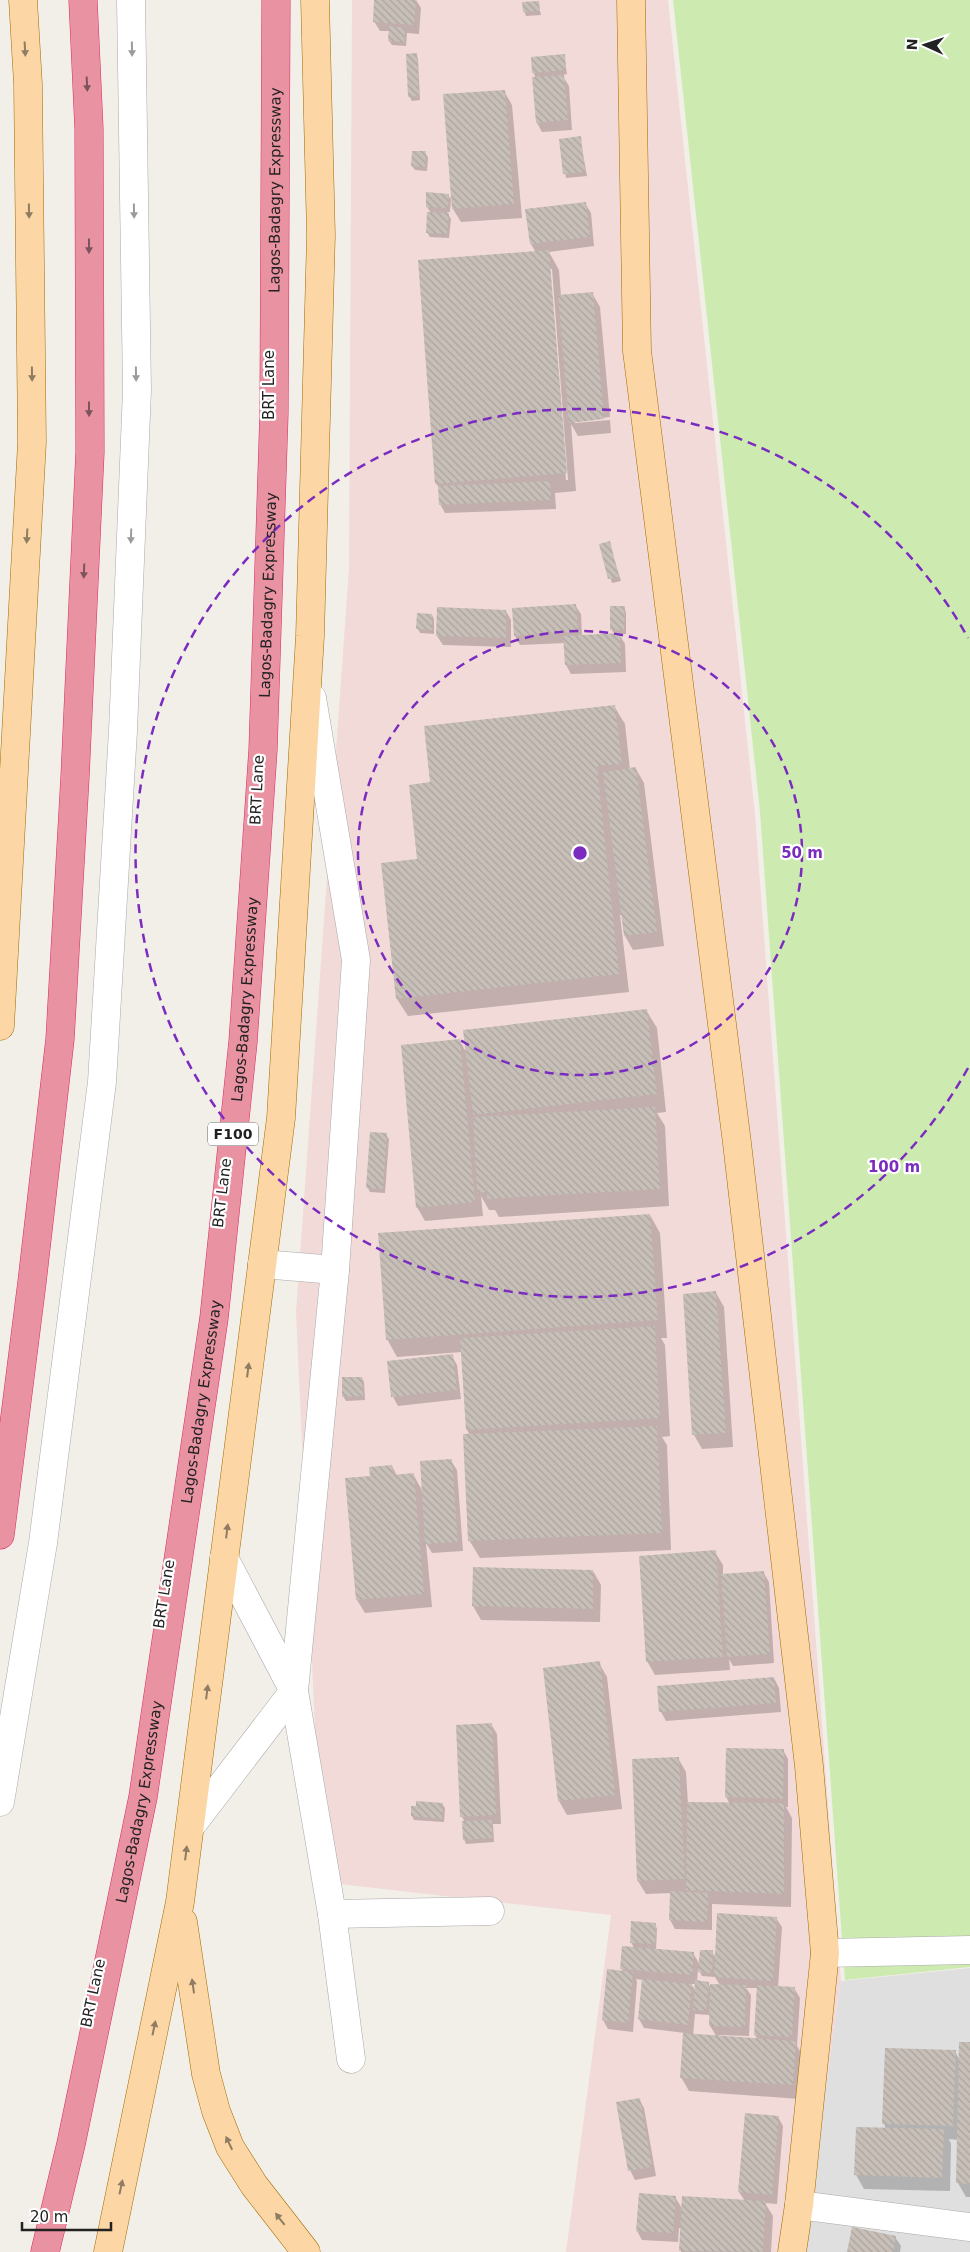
<svg xmlns="http://www.w3.org/2000/svg" width="970" height="2252" viewBox="0 0 970 2252" font-family="'DejaVu Sans',sans-serif">
<defs>
<pattern id="building-back-hatch" width="6" height="6" patternUnits="userSpaceOnUse" patternTransform="scale(1.25)"><rect width="6" height="6" fill="#c7bfb8"/><path d="M-1 5l2 2M0 0l6 6M5-1l2 2" fill="none" stroke="#aba49e"/></pattern>
</defs>
<rect width="100%" height="100%" fill="#f2efe9"/>
<!-- residential -->
<polygon fill="#e0dfdf" points="970,1968 970,2252 802,2252 841,1981"/>
<!-- commercial -->
<polygon fill="#f2dad9" points="352,0 668,0 755,814 841,1981 803,2252 566,2252 611,1915 322,1882 296,1312 349,568"/>
<!-- grass -->
<polygon fill="#cdebb0" points="673,0 970,0 970,1967 845,1980 760,812"/>
<!-- shadow -->
<g fill="#0003" fill-rule="evenodd">
<polygon points="376,0 416,0 421,8 419,34 407,33 406,46 392,45 389,41 390,31 380,31 374,21"/>
<polygon points="538,2 541,15 526,16 524,11"/>
<polygon points="416,55 418,59 420,100 412,101 409,96"/>
<polygon points="564,55 567,74 562,75 569,86 572,130 542,132 537,123 536,78 533,72"/>
<polygon points="504,91 512,105 522,218 461,222 453,209"/>
<polygon points="580,138 587,176 566,178 560,140"/>
<polygon points="413,152 425,153 428,157 427,171 415,170 412,166"/>
<polygon points="448,195 451,199 450,212 447,212 451,219 449,238 430,237 427,232 431,213 427,207"/>
<path d="M585 203 591 213 594 246 549 252 559 270 561 296 592 293 600 307 610 417 575 421V423L610 420 611 433 578 436 571 424 576 491 555 493 556 509 445 513 440 504 439 488 436 483 536 253 531 244 526 210ZM550 269H552L568 480H566Z"/>
<polygon points="609,543 621,581 612,583 600,545"/>
<polygon points="575,605 581,614 582,636 615,635 611,629 624,608 626,612 626,634 619,634 625,644 626,672 571,674 566,665 565,643 520,645 515,636 514,609"/>
<polygon points="506,611 511,620 511,647 443,645 437,636"/>
<polygon points="432,615 434,619 434,634 420,633 418,629"/>
<polygon points="614,706 625,724 630,770 636,769 644,783 664,946 633,950 625,936 623,915 620,915 629,992 408,1016 397,999 431,783"/>
<polygon points="646,1010 657,1028 666,1112 657,1113 665,1126 669,1206 499,1217 495,1210 489,1210 481,1196 483,1216 425,1221 417,1207 460,1041 467,1054"/>
<polygon points="371,1133 386,1135 389,1139 385,1193 370,1192 368,1188"/>
<polygon points="650,1215 660,1233 667,1338 661,1338 665,1345 670,1436 662,1437 667,1445 671,1550 480,1558 469,1540 470,1435 467,1430 462,1352 397,1357 387,1339"/>
<polygon points="716,1293 724,1307 733,1447 702,1449 694,1435 684,1295"/>
<polygon points="452,1356 457,1365 461,1399 398,1406 393,1397"/>
<polygon points="362,1378 364,1382 365,1400 346,1401 343,1396"/>
<polygon points="451,1461 457,1470 463,1551 432,1553 426,1543 432,1607 365,1613 357,1600 392,1466 397,1476 413,1474 423,1492"/>
<polygon points="715,1552 723,1565 723,1575 763,1572 769,1582 774,1663 733,1666 729,1659 730,1670 655,1675 647,1661"/>
<polygon points="474,1568 593,1571 601,1585 600,1622 481,1620 473,1606"/>
<polygon points="599,1663 607,1677 622,1809 567,1815 559,1801 544,1669"/>
<polygon points="774,1678 779,1688 781,1712 666,1721 661,1712 659,1687"/>
<polygon points="491,1724 497,1734 501,1824 493,1824 494,1842 466,1844 464,1839 465,1822 462,1817"/>
<polygon points="727,1749 783,1750 788,1759 788,1807 786,1807 792,1818 791,1907 712,1904 712,1930 675,1929 670,1920 671,1893 646,1894 638,1881 678,1758 686,1772 688,1804 730,1804 726,1797"/>
<polygon points="442,1804 445,1808 444,1822 414,1820 412,1816 412,1807"/>
<path d="M776 1918 782 1927 778 1988H794L800 1998 797 2046 803 2056 800 2099 689 2091 681 2077 685 2033 644 2028 639 2019 643 1980 636 1979 637 1982 633 2032 608 2029 603 2020 623 1972 622 1969 634 1948 631 1942 655 1924 657 1929 656 1950 693 1953 700 1965 712 1952 716 1958ZM698 1969 702 1976 715 1977 720 1985 711 1988 708 1983 697 1982ZM691 1984H696V1992L693 1987ZM746 1988H758L755 2035 758 2040 718 2037 719 2035 749 2036 751 1995ZM695 2014 710 2015V2026L717 2037 693 2035Z"/>
<polygon points="970,2043 970,2197 966,2197 958,2183 959,2140 949,2139 951,2144 950,2191 864,2189 856,2175 886,2129 884,2124 955,2051 960,2061"/>
<polygon points="639,2099 644,2108 656,2176 635,2180 630,2170"/>
<polygon points="778,2117 783,2126 777,2204 765,2203 773,2216 771,2252 681,2252 681,2228 679,2228 678,2242 642,2240 637,2231 675,2197 683,2210 745,2201 739,2192"/>
<polygon points="895,2237 901,2246 900,2252 849,2252"/>
</g>
<!-- building -->
<g fill="url(#building-back-hatch)">
<polygon points="374,0 416,0 414,25 373,22"/>
<polygon points="539,1 540,11 523,12 522,2"/>
<polygon points="389,26 405,28 404,42 388,41"/>
<polygon points="417,53 419,96 408,97 406,54"/>
<polygon points="565,54 566,70 532,73 531,57"/>
<polygon points="564,75 568,120 536,123 532,77"/>
<polygon points="505,90 514,204 452,209 443,94"/>
<polygon points="581,136 585,172 563,174 559,139"/>
<polygon points="412,151 426,151 425,167 411,166"/>
<polygon points="426,192 449,194 448,208 426,207"/>
<polygon points="586,202 590,237 530,244 525,209"/>
<polygon points="427,212 449,213 447,234 426,233"/>
<polygon points="549,250 567,473 435,484 418,260"/>
<polygon points="593,292 604,419 569,423 558,295"/>
<polygon points="550,481 551,500 439,505 438,486"/>
<polygon points="610,541 619,577 608,579 599,544"/>
<polygon points="576,604 578,632 514,636 512,608"/>
<polygon points="610,606 625,606 624,630 610,630"/>
<polygon points="437,607 506,610 506,638 436,636"/>
<polygon points="417,613 432,614 432,630 416,629"/>
<polygon points="620,633 621,663 565,665 563,636"/>
<polygon points="615,705 622,764 597,766 619,974 396,999 381,863 417,859 409,785 430,782 424,726"/>
<polygon points="636,767 657,932 624,936 603,772"/>
<polygon points="647,1009 657,1094 473,1115 463,1030"/>
<polygon points="460,1039 475,1202 416,1208 401,1045"/>
<polygon points="655,1107 660,1189 487,1199 487,1192 477,1193 473,1117"/>
<polygon points="370,1132 387,1133 383,1189 366,1188"/>
<polygon points="650,1214 658,1320 386,1340 378,1233"/>
<polygon points="716,1291 726,1433 692,1435 683,1294"/>
<polygon points="655,1326 660,1418 466,1430 460,1338"/>
<polygon points="453,1354 457,1390 391,1397 387,1361"/>
<polygon points="342,1377 362,1377 363,1396 342,1397"/>
<polygon points="657,1426 662,1533 468,1541 463,1434"/>
<polygon points="452,1459 458,1542 425,1544 420,1461"/>
<polygon points="392,1465 393,1475 414,1473 424,1594 356,1600 345,1478 370,1476 369,1467"/>
<polygon points="716,1550 723,1657 646,1662 639,1556"/>
<polygon points="473,1567 593,1570 593,1609 472,1606"/>
<polygon points="764,1571 770,1654 727,1657 721,1574"/>
<polygon points="600,1661 615,1795 558,1801 543,1668"/>
<polygon points="774,1677 776,1703 659,1712 657,1686"/>
<polygon points="492,1723 496,1815 460,1817 456,1725"/>
<polygon points="726,1748 784,1749 783,1799 725,1797"/>
<polygon points="679,1757 685,1879 637,1881 632,1759"/>
<polygon points="416,1801 443,1803 442,1819 411,1816 411,1806 416,1806"/>
<polygon points="687,1802 784,1803 784,1894 686,1890"/>
<polygon points="492,1820 492,1838 463,1840 462,1821"/>
<polygon points="670,1891 708,1893 707,1922 669,1920"/>
<polygon points="717,1913 777,1917 773,1981 714,1977"/>
<polygon points="631,1921 656,1923 655,1944 630,1943"/>
<polygon points="622,1946 694,1952 692,1975 620,1969"/>
<polygon points="700,1950 713,1950 712,1973 698,1972"/>
<polygon points="607,1969 633,1972 628,2023 602,2020"/>
<polygon points="642,1979 692,1984 688,2025 638,2019"/>
<polygon points="695,1980 709,1982 706,2011 693,2010"/>
<polygon points="710,1984 746,1985 745,2027 709,2026"/>
<polygon points="757,1985 795,1987 792,2037 754,2035"/>
<polygon points="683,2033 796,2041 793,2085 680,2078"/>
<polygon points="959,2042 970,2042 970,2184 956,2183"/>
<polygon points="885,2048 956,2050 953,2126 882,2124"/>
<polygon points="640,2098 652,2167 628,2171 616,2102"/>
<polygon points="745,2113 779,2116 772,2195 738,2192"/>
<polygon points="856,2127 944,2129 942,2178 854,2175"/>
<polygon points="639,2193 676,2196 673,2233 636,2231"/>
<polygon points="682,2196 766,2201 763,2252 679,2251"/>
<polygon points="852,2227 896,2236 893,2252 847,2252"/>
</g>
<g fill="none" stroke-linecap="round" stroke-linejoin="round">
<defs>
<g id="minor">
<polyline points="262,1264 335,1270"/>
<polyline points="224,1558 294,1691 332,1914 351,2059"/>
<polyline points="0,1802 43,1543 102,1082 123,731 137,390 131,0"/>
<polyline points="190,1827 294,1691 335,1270 356,960 312,698"/>
<polyline points="332,1914 490,1911"/>
<polyline points="825,1953 970,1950"/>
<polyline points="799,2205 970,2227"/>
</g>
<g id="major">
<polyline points="631,0 637,351 737,1143 809,1766 825,1953 799,2205 792,2252"/>
<polyline points="0,1026 32,442 28,84 23,0"/>
<polyline points="183,1922 206,2074 216,2111 230,2147 254,2185 306,2252"/>
<polyline points="108,2252 180,1902 281,1118 310,636 321,235 315,0"/>
</g>
<g id="highway">
<polyline points="0,1535 32,1282 60,1039 75,777 90,452 89,129 83,0"/>
<path id="s1" d="M45 2252 71 2144 143 1797 214 1318 243 1042 263 750 274 413 276 0"/>
</g>
</defs>
<!-- minor casing -->
<use href="#minor" stroke="#a9a9a9" stroke-width="29"/>
<!-- major casing -->
<use href="#major" stroke="#a06b00" stroke-width="29"/>
<!-- highway casing -->
<use href="#highway" stroke="#dc2a67" stroke-width="29"/>
<!-- minor -->
<use href="#minor" stroke="#fff" stroke-width="28"/>
<!-- major -->
<use href="#major" stroke="#fcd6a4" stroke-width="28"/>
<!-- highway -->
<use href="#highway" stroke="#e892a2" stroke-width="28"/>
</g>
<!-- one-way arrows -->
<defs><path id="oneway-solid" d="M-6-.8H1V-3.2L6.5 0L1 3.2V.8H-6Z" transform="scale(1.25)"/></defs>
<g fill="#8f7c63">
<use href="#oneway-solid" transform="translate(25 49) rotate(87)"/>
<use href="#oneway-solid" transform="translate(29 211) rotate(89)"/>
<use href="#oneway-solid" transform="translate(32 374) rotate(89)"/>
<use href="#oneway-solid" transform="translate(27 536) rotate(93)"/>
<use href="#oneway-solid" transform="translate(248 1370) rotate(-83)"/>
<use href="#oneway-solid" transform="translate(227 1531) rotate(-83)"/>
<use href="#oneway-solid" transform="translate(207 1692) rotate(-83)"/>
<use href="#oneway-solid" transform="translate(186 1853) rotate(-83)"/>
<use href="#oneway-solid" transform="translate(193 1986) rotate(-98)"/>
<use href="#oneway-solid" transform="translate(154 2028) rotate(-78)"/>
<use href="#oneway-solid" transform="translate(229 2143) rotate(-115)"/>
<use href="#oneway-solid" transform="translate(121 2187) rotate(-78)"/>
<use href="#oneway-solid" transform="translate(280 2219) rotate(-128)"/>
</g>
<g fill="#9c9c9c">
<use href="#oneway-solid" transform="translate(132 49) rotate(89)"/>
<use href="#oneway-solid" transform="translate(134 211) rotate(89)"/>
<use href="#oneway-solid" transform="translate(136 374) rotate(89)"/>
<use href="#oneway-solid" transform="translate(131 536) rotate(92)"/>
</g>
<g fill="#7b545c">
<use href="#oneway-solid" transform="translate(87 84) rotate(87)"/>
<use href="#oneway-solid" transform="translate(89 246) rotate(90)"/>
<use href="#oneway-solid" transform="translate(89 409) rotate(90)"/>
<use href="#oneway-solid" transform="translate(84 571) rotate(92)"/>
</g>
<!-- distance rings -->
<g fill="none" stroke="#7b2cbf" stroke-width="2.5" stroke-dasharray="9 6">
<circle cx="580" cy="853" r="222"/>
<path d="M968 1068A444 444 0 1 1 968 638"/>
</g>
<g text-anchor="middle" stroke-width="4.5" stroke-linejoin="round" paint-order="stroke">
<!-- shield labels -->
<rect fill="#fff" stroke="#646464" stroke-width="1" x="208" y="1122.5" width="50" height="23" rx="4"/>
<g font-size="14" font-weight="bold" fill="#222">
<text x="233" y="1139">F100</text>
</g>
<!-- street labels -->
<g font-size="15" fill="#222" stroke="#fff">
<text dy="5" stroke="none"><textPath href="#s1" startOffset="2080">Lagos-Badagry Expressway</textPath></text>
<text transform="translate(269 385) rotate(-90)" y="5">BRT Lane</text>
<text dy="5" stroke="none"><textPath href="#s1" startOffset="1675">Lagos-Badagry Expressway</textPath></text>
<text transform="translate(257 790) rotate(-87)" y="5">BRT Lane</text>
<text dy="5" stroke="none"><textPath href="#s1" startOffset="1270">Lagos-Badagry Expressway</textPath></text>
<text transform="translate(222 1193) rotate(-83)" y="5">BRT Lane</text>
<text dy="5" stroke="none"><textPath href="#s1" startOffset="865">Lagos-Badagry Expressway</textPath></text>
<text transform="translate(164 1594) rotate(-81)" y="5">BRT Lane</text>
<text dy="5" stroke="none"><textPath href="#s1" startOffset="460">Lagos-Badagry Expressway</textPath></text>
<text transform="translate(93 1993) rotate(-78)" y="5">BRT Lane</text>
</g>
</g>
<circle cx="580" cy="853" r="8" fill="#7b2cbf" stroke="#fff" stroke-width="2.5"/>
<g font-size="15" text-anchor="middle" font-weight="bold" fill="#7b2cbf" stroke="#fff" stroke-width="4.5" stroke-linejoin="round" paint-order="stroke">
<text x="802" y="858">50 m</text>
<text x="894" y="1172">100 m</text>
</g>
<!-- north arrow -->
<g transform="translate(925 45) rotate(273)" stroke="#ffffff" stroke-width="4" paint-order="stroke">
<path d="M0-4L9 19L0 12L-9 19Z" fill="#222222"/>
<text y="-8" font-size="14" font-weight="bold" text-anchor="middle" fill="#222222">N</text>
</g>
<!-- scale -->
<path d="M22 2222v8h89v-8" fill="none" stroke="#222222" stroke-width="2.5"/>
<text x="30" y="2222" font-size="15" fill="#222222" stroke="#ffffff" stroke-width="4" paint-order="stroke">20 m</text>
</svg>
